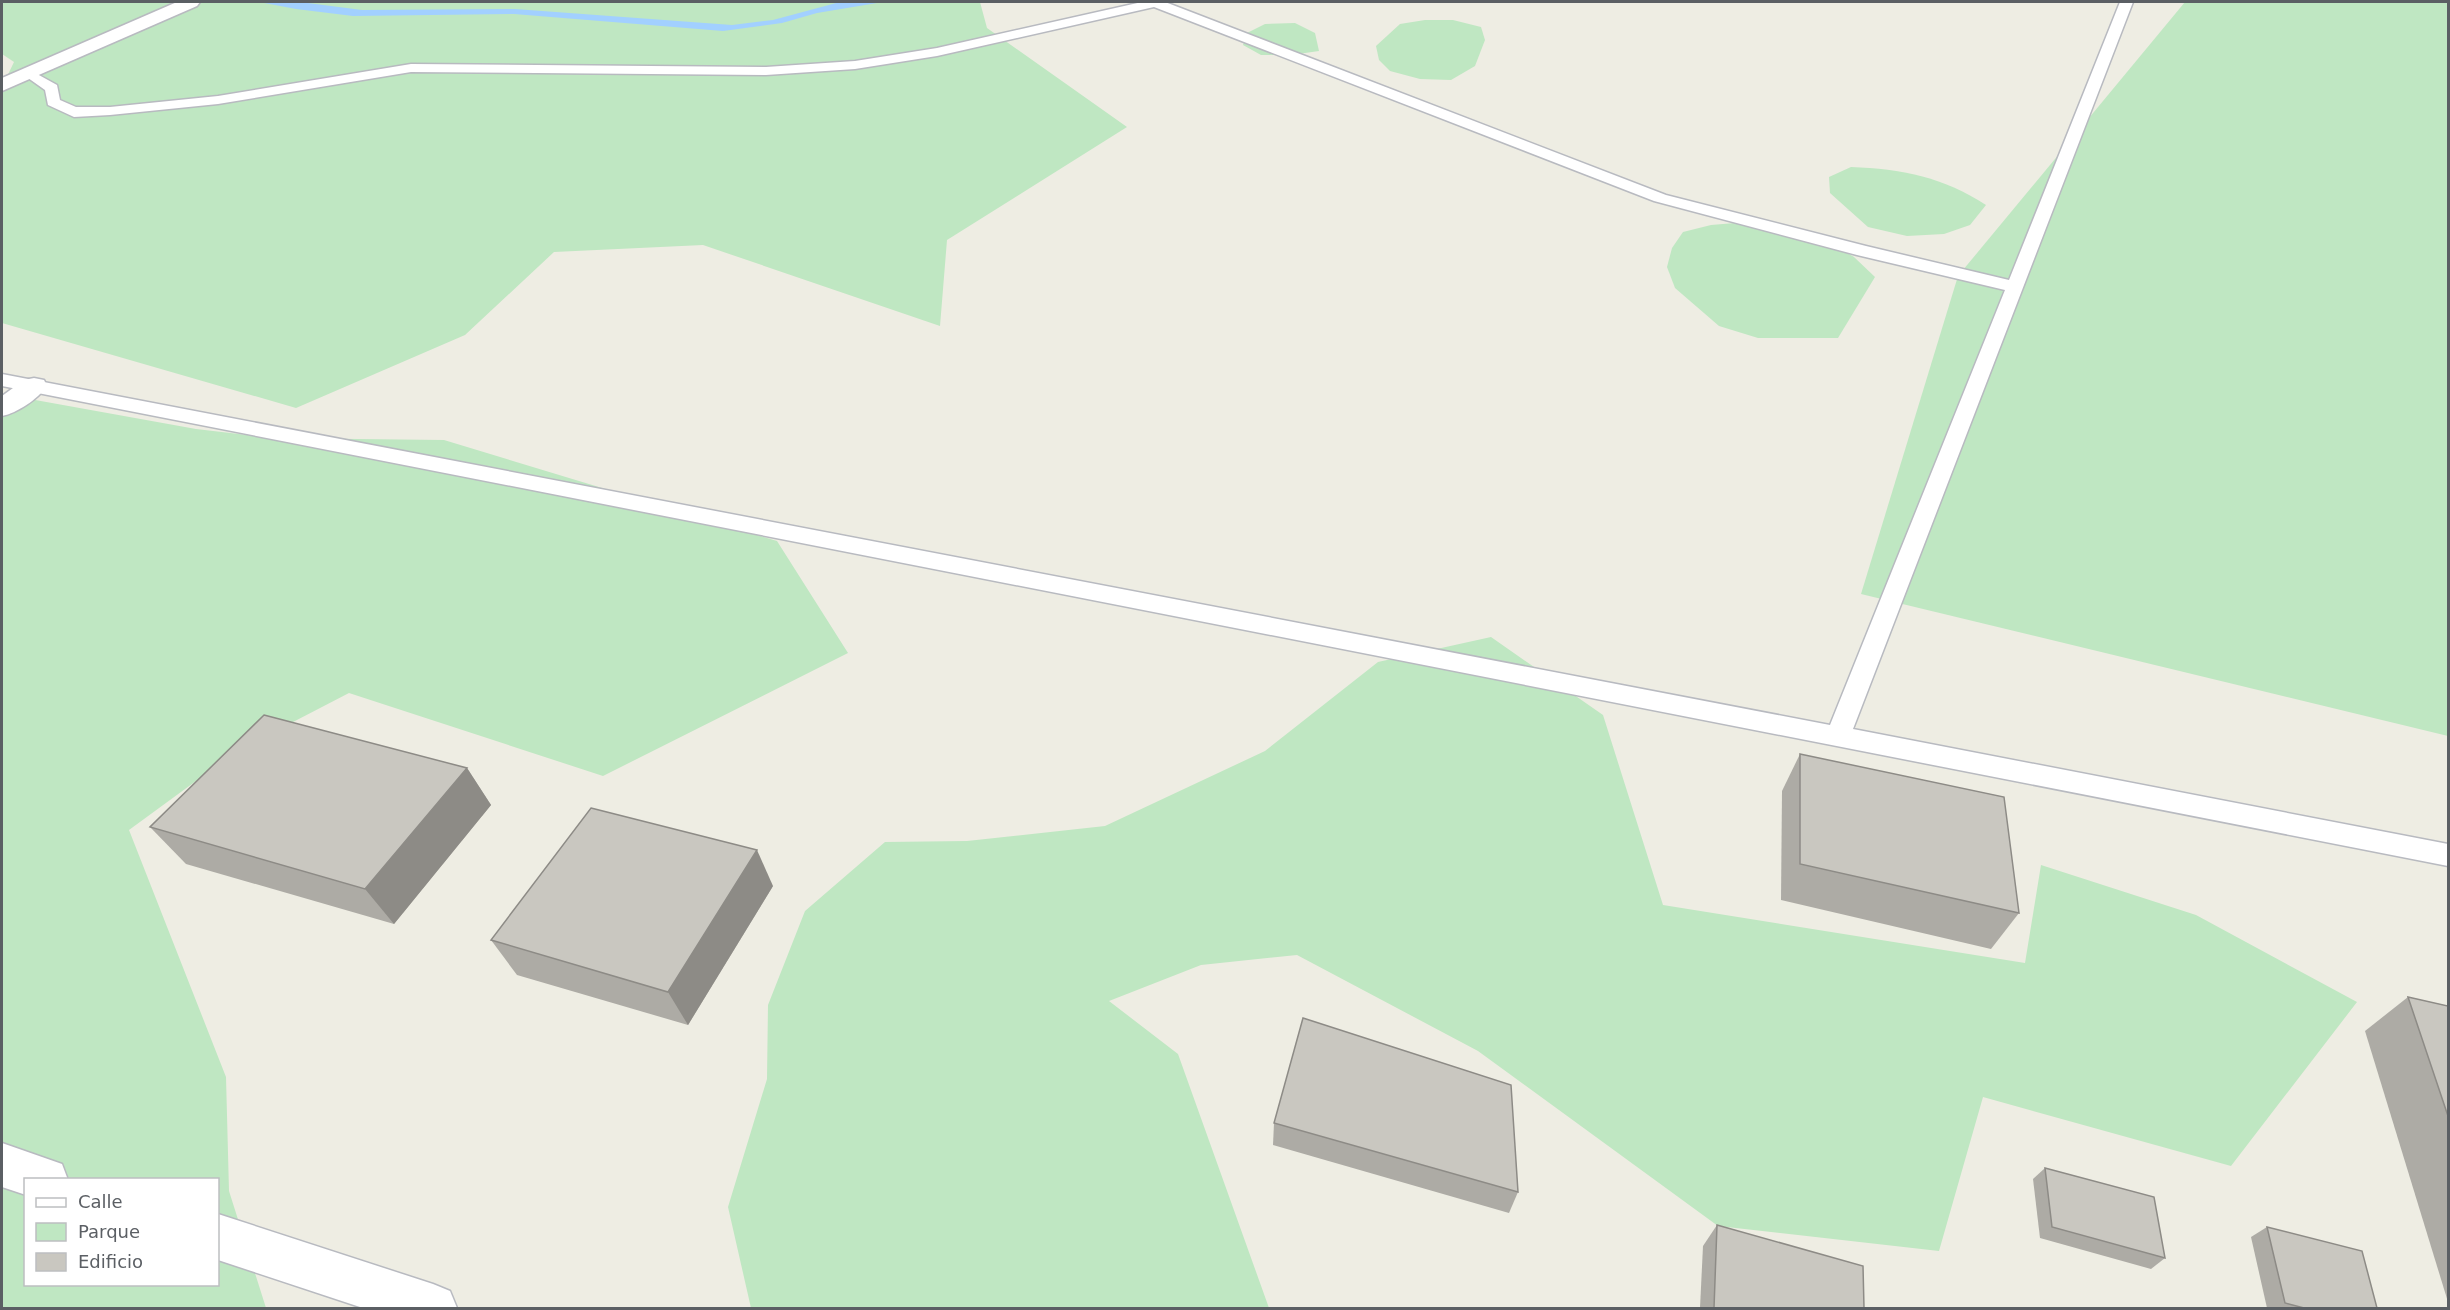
<svg xmlns="http://www.w3.org/2000/svg" width="2450" height="1310" viewBox="0 0 2450 1310" font-family="'DejaVu Sans',sans-serif">
<rect width="100%" height="100%" fill="#eeede3"/>
<!-- green -->
<g fill="#bfe7c2" fill-rule="evenodd">
<polygon points="2,2 980,2 987,28 1127,127 947,240 940,326 703,245 554,252 465,335 296,408 2,323 2,87 14,62 2,54"/>
<polygon points="2185,2 2448,2 2448,736 1861,594 1958,276"/>
<polygon points="1425,20 1453,20 1481,27 1485,40 1475,66 1451,80 1420,79 1390,71 1379,60 1376,46 1400,24"/>
<polygon points="1295,23 1315,33 1319,51 1291,55 1261,55 1243,45 1247,33 1265,24"/>
<path d="M1851 167C1902 169 1943 177 1986 205L1970 225 1944 234 1907 236 1868 227 1830 193 1829 177Z"/>
<polygon points="1747,222 1825,239 1854,257 1875,277 1838,338 1758,338 1719,326 1675,288 1667,267 1672,248 1683,232 1711,225"/>
<path d="M2 394 196 429 272 438 444 440 777 541 848 653 603 776 349 693 237 751 129 830 226 1077 229 1191 266 1308H2ZM26 1180H218V1284H26Z"/>
<polygon points="1491,637 1603,715 1663,905 2025,963 2041,865 2196,915 2357,1002 2231,1166 1983,1097 1939,1251 1718,1226 1478,1051 1297,955 1201,965 1109,1001 1178,1054 1269,1308 751,1308 728,1207 767,1079 768,1005 805,911 885,842 967,841 1105,826 1265,751 1378,662"/>
</g>
<!-- water -->
<polygon fill="#a2d0ff" points="259,2 300,2 362,10 515,9 732,25 773,20 840,2 883,2 817,13 782,23 723,31 514,14 353,16 296,9"/>
<g fill="none" stroke-linecap="round" stroke-linejoin="round">
<defs>
<polygon id="service" points="1142,2 1165,2 1666,195 1866,246 2009,280 2120,2 2133,2 1853,729 2448,844 2448,866 2,386 2,374 1830,725 2005,290 1857,255 1654,201 1154,7 937,56 855,69 766,75 411,72 218,104 110,115 74,117 48,105 45,90 21,73 28,69 57,85 60,100 76,107 110,107 218,96 411,64 766,67 855,61 937,48"/>
<g id="minor">
<polygon points="177,2 200,2 197,6 2,91 2,78"/>
<path d="M34 378 44 380 47 386C38 399 17 413 2 416V396L24 380Z"/>
<polygon points="2,1143 62,1164 68,1180 26,1180 26,1195 2,1187"/>
<polygon points="218,1214 433,1284 450,1291 457,1308 363,1308 218,1260"/>
</g>
</defs>
<!-- service casing -->
<use href="#service" stroke="#b8bac0" stroke-width="3"/>
<!-- minor casing -->
<use href="#minor" stroke="#b8bac0" stroke-width="3"/>
<!-- service -->
<use href="#service" fill="#fff" fill-rule="evenodd"/>
<!-- minor -->
<use href="#minor" fill="#fff" fill-rule="evenodd"/>
</g>
<!-- wall -->
<g fill="#adaba5">
<polygon points="1800,754 2019,913 1991,949 1781,900 1782,791"/>
<polygon points="467,768 491,805 394,924 186,864 150,827"/>
<polygon points="773,886 688,1025 517,975 491,940"/>
<polygon points="2408,997 2448,1006 2448,1302 2365,1031"/>
<polygon points="1274,1123 1518,1192 1509,1213 1273,1145"/>
<polygon points="2045,1168 2165,1258 2151,1269 2040,1238 2033,1179"/>
<polygon points="1717,1225 1864,1308 1700,1308 1703,1246"/>
<polygon points="2267,1227 2377,1308 2267,1308 2251,1237"/>
</g>
<!-- shaded-wall -->
<g fill="#8d8b86">
<polygon points="467,768 491,805 394,924 365,889"/>
<polygon points="757,850 773,886 688,1025 668,992"/>
</g>
<!-- building -->
<g fill="#c9c7c0" stroke="#8d8b86" stroke-width="1.5">
<polygon points="264,715 467,768 365,889 150,827"/>
<polygon points="1800,754 2004,797 2019,913 1800,864"/>
<polygon points="591,808 757,850 668,992 491,940"/>
<polygon points="2408,997 2448,1006 2448,1116"/>
<polygon points="1303,1018 1511,1085 1518,1192 1274,1123"/>
<polygon points="2045,1168 2154,1197 2165,1258 2052,1227"/>
<polygon points="1717,1225 1863,1266 1864,1308 1714,1308"/>
<polygon points="2267,1227 2362,1251 2377,1308 2304,1308 2285,1303"/>
</g>
<!-- border -->
<rect width="2450" height="1310" fill="none" stroke="#5b5f64" stroke-width="6"/>
<!-- legend -->
<rect x="24" y="1178" width="195" height="108" fill="#ffffff" stroke="#bdbfc1" stroke-width="1.5"/>
<rect x="36" y="1198" width="30" height="9" fill="#ffffff" stroke="#bdbfc1" stroke-width="1.5"/>
<text x="78" y="1208" font-size="18" fill="#5b5f64">Calle</text>
<rect x="36" y="1223" width="30" height="18" fill="#bfe7c2" stroke="#bdbfc1" stroke-width="1.5"/>
<text x="78" y="1238" font-size="18" fill="#5b5f64">Parque</text>
<rect x="36" y="1253" width="30" height="18" fill="#c9c7c0" stroke="#bdbfc1" stroke-width="1.5"/>
<text x="78" y="1268" font-size="18" fill="#5b5f64">Edificio</text>
</svg>
